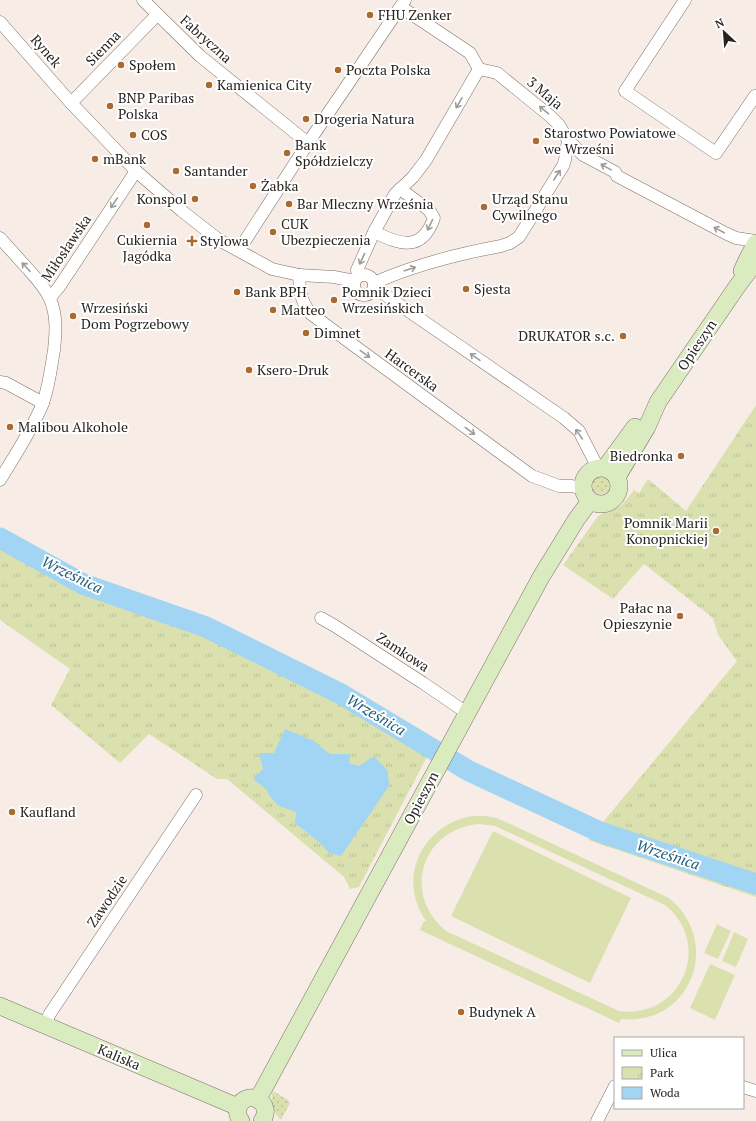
<svg xmlns="http://www.w3.org/2000/svg" width="756" height="1121" viewBox="0 0 756 1121" font-family="'PT Serif',serif">
<defs>
<pattern id="grass-dots" width="8" height="8" patternUnits="userSpaceOnUse"><rect width="8" height="8" fill="#dae1af"/><path d="M2 2h.1M6 6h.1" fill="none" stroke="#bbc196" stroke-width="1.8" stroke-linecap="round"/></pattern>
<pattern id="park-tufts" width="24" height="20" patternUnits="userSpaceOnUse"><rect width="24" height="20" fill="#dae1af"/><path d="M3 7l-1-3M5 7V3M7 7l1-3M15 17l-1-3M17 17v-4M19 17l1-3" fill="none" stroke="#bbc196"/></pattern>
</defs>
<rect width="100%" height="100%" fill="#f8ede6"/>
<!-- grass -->
<g fill="url(#grass-dots)">
<circle cx="601" cy="485" r="9"/>
<path d="M273 1091 288 1100 290 1103 281 1120C273 1112 269 1102 273 1091Z"/>
</g>
<!-- park -->
<g fill="url(#park-tufts)">
<polygon points="756,405 756,897 588,840 737,661 718,635 713,618 644,564 613,599 563,565 598,516 612,508 621,506 634,490 639,493 648,479 686,511"/>
<polygon points="0,543 80,589 203,632 430,751 359,887 350,889 344,877 227,779 217,779 149,734 120,763 51,705 70,669 0,620"/>
</g>
<!-- garden -->
<g fill="#dae1af" fill-rule="evenodd">
<path d="M472 816H485L497 818 669 898C723 942 691 1026 621 1019L619 1023 420 930 424 921H426C396 878 422 825 472 816ZM479 824 495 826 665 905C714 944 681 1020 619 1011L446 931C401 894 422 829 479 824Z"/>
<polygon points="493,831 631,898 590,983 451,916"/>
<polygon points="717,924 731,931 718,959 704,953"/>
<polygon points="734,932 748,939 736,967 722,961"/>
<polygon points="710,964 735,975 715,1020 690,1008"/>
</g>
<!-- water -->
<polygon fill="#a2d5f3" points="285,729 314,741 329,754 350,754 349,763 359,766 374,756 388,771 389,786 341,856 329,853 320,843 295,823 296,812 277,805 269,795 267,790 253,779 263,769 259,753 274,753"/>
<g fill="none" stroke-linecap="round" stroke-linejoin="round">
<!-- river -->
<polyline stroke="#a2d5f3" stroke-width="21" points="0,538 83,584 206,627 341,694 469,771 600,832 756,884"/>
<defs>
<g id="street">
<polyline points="143,0 200,56 308,143"/>
<polyline points="685,0 625,91 716,153 755,96"/>
<polyline points="401,7 470,53 479,69"/>
<polyline points="0,22 71,103 136,171 182,211 219,240 272,269 299,275 334,277 355,281"/>
<polyline points="479,69 497,73 550,116 559,125 568,140 583,155 615,172 617,176 725,233 736,238 756,241"/>
<polyline points="71,103 157,15"/>
<path d="M374 232C401 245 422 252 434 218L429 210 400 189"/>
<path d="M0 238C9 248 18 258 27 268 35 277 45 287 50 299 57 315 56 332 54 350 51 368 49 386 43 403 32 430 15 455 0 480"/>
<polyline points="239,250 308,143 405,0"/>
<circle cx="364" cy="285" r="10"/>
<path d="M299 275C300 292 300 300 311 314L532 476 559 486H572L583 489"/>
<polyline points="358,277 357,270 374,232 395,194 413,177 426,160 479,69"/>
<path d="M374 283C414 265 458 254 501 246L510 243 519 237 563 166 565 160 568 140"/>
<polyline points="374,288 378,290 564,418 579,431 598,468"/>
<polyline points="50,298 59,287 136,171"/>
<polyline points="0,382 6,383 43,403"/>
<polyline points="321,618 335,626 423,683 467,713"/>
<polyline points="46,1026 49,1015 196,795"/>
<polyline points="743,1087 756,1091"/>
<polyline points="597,1121 615,1086"/>
</g>
<g id="secondary">
<polyline points="742,271 747,260 756,243"/>
<circle cx="601" cy="486" r="18"/>
<polyline points="605,468 635,427"/>
<polyline points="617,477 647,427 658,402 736,288 756,261"/>
<polyline points="0,1006 238,1107"/>
<polyline points="258,1099 541,577 576,520 590,501"/>
<path d="M241 1121C238 1117 236 1111 239 1106 247 1088 275 1103 262 1121"/>
</g>
</defs>
<!-- street casing -->
<use href="#street" stroke="#7a716b" stroke-width="13"/>
<!-- secondary casing -->
<use href="#secondary" stroke="#7a716b" stroke-width="18"/>
<!-- street -->
<use href="#street" stroke="#fff" stroke-width="12"/>
<!-- secondary -->
<use href="#secondary" stroke="#daebbf" stroke-width="17"/>
</g>
<!-- one-way arrows -->
<defs><path id="oneway-shaft" d="M-6 0H5M1.5-3L5.5 0L1.5 3" fill="none" stroke-width="1.6" stroke-linecap="round" stroke-linejoin="round"/></defs>
<g stroke="#9e9c9b">
<use href="#oneway-shaft" transform="translate(459 103) rotate(120)"/>
<use href="#oneway-shaft" transform="translate(544 110) rotate(-140)"/>
<use href="#oneway-shaft" transform="translate(606 167) rotate(-151)"/>
<use href="#oneway-shaft" transform="translate(557 175) rotate(-57)"/>
<use href="#oneway-shaft" transform="translate(114 203) rotate(124)"/>
<use href="#oneway-shaft" transform="translate(430 225) rotate(115)"/>
<use href="#oneway-shaft" transform="translate(719 230) rotate(-152)"/>
<use href="#oneway-shaft" transform="translate(362 259) rotate(115)"/>
<use href="#oneway-shaft" transform="translate(26 267) rotate(-132)"/>
<use href="#oneway-shaft" transform="translate(410 269) rotate(-18)"/>
<use href="#oneway-shaft" transform="translate(365 354) rotate(36)"/>
<use href="#oneway-shaft" transform="translate(475 357) rotate(-145)"/>
<use href="#oneway-shaft" transform="translate(470 431) rotate(36)"/>
<use href="#oneway-shaft" transform="translate(579 434) rotate(-124)"/>
</g>
<!-- markers -->
<g fill="#aa6b31" stroke="#fff" stroke-width="1.5">
<circle cx="370" cy="15" r="4"/>
<circle cx="121" cy="65" r="4"/>
<circle cx="338" cy="70" r="4"/>
<circle cx="209" cy="85" r="4"/>
<circle cx="110" cy="106" r="4"/>
<circle cx="306" cy="119" r="4"/>
<circle cx="133" cy="135" r="4"/>
<circle cx="536" cy="141" r="4"/>
<circle cx="287" cy="153" r="4"/>
<circle cx="95" cy="159" r="4"/>
<circle cx="176" cy="171" r="4"/>
<circle cx="253" cy="186" r="4"/>
<circle cx="195" cy="199" r="4"/>
<circle cx="289" cy="204" r="4"/>
<circle cx="484" cy="207" r="4"/>
<circle cx="147" cy="225" r="4"/>
<circle cx="273" cy="232" r="4"/>
<path d="M190 235h4v4h4v4h-4v4h-4v-4h-4v-4h4z"/>
<circle cx="466" cy="289" r="4"/>
<circle cx="237" cy="292" r="4"/>
<circle cx="334" cy="300" r="4"/>
<circle cx="273" cy="310" r="4"/>
<circle cx="73" cy="316" r="4"/>
<circle cx="306" cy="333" r="4"/>
<circle cx="623" cy="336" r="4"/>
<circle cx="249" cy="370" r="4"/>
<circle cx="10" cy="427" r="4"/>
<circle cx="681" cy="456" r="4"/>
<circle cx="716" cy="531" r="4"/>
<circle cx="680" cy="616" r="4"/>
<circle cx="12" cy="812" r="4"/>
<circle cx="461" cy="1012" r="4"/>
</g>
<g text-anchor="middle" stroke-width="4" stroke-linejoin="round" paint-order="stroke">
<!-- poi labels -->
<g font-size="14" fill="#272321" stroke="#fff" text-anchor="start">
<text x="378" y="20">FHU Zenker</text>
<text x="129" y="70">Społem</text>
<text x="346" y="75">Poczta Polska</text>
<text x="217" y="90">Kamienica City</text>
<text x="118" y="103">BNP Paribas<tspan x="118" dy="16">Polska</tspan></text>
<text x="314" y="124">Drogeria Natura</text>
<text x="544" y="138">Starostwo Powiatowe<tspan x="544" dy="16">we Wrześni</tspan></text>
<text x="141" y="140">COS</text>
<text x="295" y="150">Bank<tspan x="295" dy="16">Spółdzielczy</tspan></text>
<text x="103" y="164">mBank</text>
<text x="184" y="176">Santander</text>
<text x="261" y="191">Żabka</text>
<text x="187" y="204" text-anchor="end">Konspol</text>
<text x="492" y="204">Urząd Stanu<tspan x="492" dy="16">Cywilnego</tspan></text>
<text x="297" y="209">Bar Mleczny Września</text>
<text x="281" y="229">CUK<tspan x="281" dy="16">Ubezpieczenia</tspan></text>
<text x="147" y="245" text-anchor="middle">Cukiernia<tspan x="147" dy="16">Jagódka</tspan></text>
<text x="200" y="246">Stylowa</text>
<text x="474" y="294">Sjesta</text>
<text x="245" y="297">Bank BPH</text>
<text x="342" y="297">Pomnik Dzieci<tspan x="342" dy="16">Wrzesińskich</tspan></text>
<text x="81" y="313">Wrzesiński<tspan x="81" dy="16">Dom Pogrzebowy</tspan></text>
<text x="281" y="315">Matteo</text>
<text x="314" y="338">Dimnet</text>
<text x="615" y="341" text-anchor="end">DRUKATOR s.c.</text>
<text x="257" y="375">Ksero-Druk</text>
<text x="18" y="432">Malibou Alkohole</text>
<text x="673" y="461" text-anchor="end">Biedronka</text>
<text x="708" y="528" text-anchor="end">Pomnik Marii<tspan x="708" dy="16">Konopnickiej</tspan></text>
<text x="672" y="613" text-anchor="end">Pałac na<tspan x="672" dy="16">Opieszynie</tspan></text>
<text x="20" y="817">Kaufland</text>
<text x="469" y="1017">Budynek A</text>
</g>
<!-- street labels -->
<g font-size="14" fill="#272321" stroke="#fff">
<text transform="translate(206 39) rotate(42)" y="5">Fabryczna</text>
<text transform="translate(103 48) rotate(-46)" y="5">Sienna</text>
<text transform="translate(46 51) rotate(49)" y="5">Rynek</text>
<text transform="translate(545 93) rotate(40)" y="5">3 Maja</text>
<text transform="translate(66 248) rotate(-56)" y="5">Miłosławska</text>
<text transform="translate(697 345) rotate(-56)" y="5">Opieszyn</text>
<text transform="translate(412 370) rotate(36)" y="5">Harcerska</text>
<text transform="translate(403 652) rotate(33)" y="5">Zamkowa</text>
<text transform="translate(421 798) rotate(-62)" y="5">Opieszyn</text>
<text transform="translate(107 901) rotate(-56)" y="5">Zawodzie</text>
<text transform="translate(119 1057) rotate(23)" y="5">Kaliska</text>
</g>
<!-- water labels -->
<g font-size="15" font-style="italic" fill="#205d7a" stroke="#fff">
<text transform="translate(72 575) rotate(26)" y="5">Wrześnica</text>
<text transform="translate(376 715) rotate(31)" y="5">Wrześnica</text>
<text transform="translate(668 855) rotate(18)" y="5">Wrześnica</text>
</g>
</g>
<!-- legend -->
<rect x="614" y="1037" width="130" height="72" fill="#ffffff" stroke="#a9a7a6"/>
<rect x="622" y="1050" width="20" height="6" fill="#daebbf" stroke="#a9a7a6"/>
<text x="650" y="1057" font-size="12" fill="#272321">Ulica</text>
<rect x="622" y="1067" width="20" height="12" fill="url(#park-tufts)" stroke="#a9a7a6"/>
<text x="650" y="1077" font-size="12" fill="#272321">Park</text>
<rect x="622" y="1087" width="20" height="12" fill="#a2d5f3" stroke="#a9a7a6"/>
<text x="650" y="1097" font-size="12" fill="#272321">Woda</text>
<!-- north arrow -->
<g transform="translate(724 32) rotate(334)" stroke="#ffffff" stroke-width="3" paint-order="stroke">
<path d="M0-3L7 15L0 10L-7 15Z" fill="#272321"/>
<text y="-6" font-size="11" font-weight="bold" text-anchor="middle" fill="#272321">N</text>
</g>
</svg>
